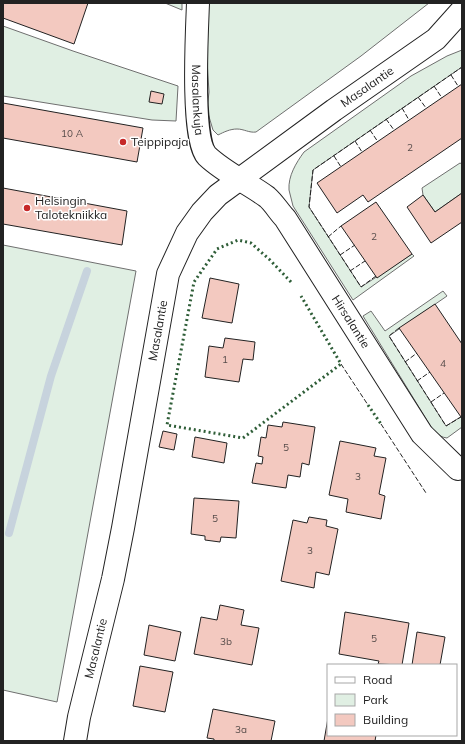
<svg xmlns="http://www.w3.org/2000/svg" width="465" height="744" viewBox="0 0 465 744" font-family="Mulish,sans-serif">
<rect width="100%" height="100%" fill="#fff"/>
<!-- green -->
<g fill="#e0efe3" stroke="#6f6f6f">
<polygon points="165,3 182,3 182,10"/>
<path d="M208 3H429L361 56 256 132C249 133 244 129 237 129 230 129 224 132 218 135L213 130 207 110 209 92 207 60Z"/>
<polygon points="3,26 73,51 178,86 176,121 152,120 3,96"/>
<path d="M462 50V67L313 170 309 207 361 287 412 254 414 256 353 300 293 206C292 201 290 195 289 190 288 176 296 163 304 152L411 76 447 56Z"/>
<polygon points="460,163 462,164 462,193 435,212 423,195 422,188"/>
<polygon points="3,245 136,271 57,702 3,690"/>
<path d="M443 291 447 296 389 336 446 426 462 416V427L447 438C438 437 433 430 428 422L363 316 371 311 385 331Z"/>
</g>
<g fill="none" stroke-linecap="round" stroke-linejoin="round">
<!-- stream -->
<polyline stroke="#c7d3dd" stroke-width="8" points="9,533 51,376 87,271"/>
</g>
<!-- building -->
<g fill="#f3c9c0" stroke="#222">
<polygon points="3,3 88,3 74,44 3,18"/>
<polygon points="462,84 462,138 368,202 363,195 337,213 317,183"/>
<polygon points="151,91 164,94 162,104 149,102"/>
<polygon points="3,103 143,128 137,162 3,138"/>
<polygon points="3,188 127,211 122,245 3,224"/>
<polygon points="462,193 462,222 431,243 407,207 423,195 435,212"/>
<polygon points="376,202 412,254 377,278 341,226"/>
<polygon points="210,278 239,284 232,323 202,318"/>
<polygon points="435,304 462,344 462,416 461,417 399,328"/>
<polygon points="225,338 255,342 253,360 243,359 239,382 205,377 209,346 223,348"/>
<polygon points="283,422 315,427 309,465 302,463 300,477 288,475 286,488 252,483 256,463 262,464 263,457 258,456 261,437 266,438 268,425 282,427"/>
<polygon points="163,431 177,434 174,450 159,447"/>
<polygon points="195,437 227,443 224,463 192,457"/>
<polygon points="340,441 376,448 374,456 386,458 379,494 385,496 381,519 346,512 348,499 329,495"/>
<polygon points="194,498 239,501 236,538 221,537 220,542 205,540 205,536 191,534"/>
<polygon points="309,517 327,520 326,526 338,529 329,575 316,572 314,588 281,581 293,520 307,523"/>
<polygon points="220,605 244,610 241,625 259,628 252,665 194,654 201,617 217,620"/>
<polygon points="345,612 409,623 402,665 378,664 379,661 339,654"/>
<polygon points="149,625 181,632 175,661 144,655"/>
<polygon points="417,632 445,637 440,665 412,665"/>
<polygon points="140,666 173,672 165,712 133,706"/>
<polygon points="213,709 275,721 271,741 214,741 214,739 207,738"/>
<polygon points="328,718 328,735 376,735 375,741 324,741"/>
</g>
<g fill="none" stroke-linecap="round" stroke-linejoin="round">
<defs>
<g id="minor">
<path id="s1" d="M198 3C197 29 191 140 207 156 225 173 248 183 267 197 274 203 279 212 285 218L422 434 458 469"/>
<path id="s2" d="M75 741 79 717 113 579 123 528 168 274 187 233 202 212 218 195 334 110 436 39 462 10"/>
</g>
</defs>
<!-- minor casing -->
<use href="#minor" stroke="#222" stroke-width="24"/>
<!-- minor -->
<use href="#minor" stroke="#fff" stroke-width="22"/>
<!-- hedge -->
<g stroke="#2f5e38" stroke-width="3" stroke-dasharray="2 3" stroke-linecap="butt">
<polyline points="291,282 270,260 251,243 238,240 217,249 194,282 167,425 243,438 341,364 301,296"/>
<polyline points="368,405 381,424"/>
</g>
<!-- fence -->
<g stroke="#222" stroke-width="1" stroke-dasharray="5 2" stroke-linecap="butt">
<polyline points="451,75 458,86"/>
<polyline points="434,86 442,98"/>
<polyline points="418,97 426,108"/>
<polyline points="402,108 409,120"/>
<polyline points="386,119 394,130"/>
<polyline points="370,130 378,142"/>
<polyline points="355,141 362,152"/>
<polyline points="334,156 341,167"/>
<polyline points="328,237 341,226"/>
<polyline points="340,255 355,245"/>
<polyline points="350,271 365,261"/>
<polyline points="376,276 361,287 309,207 313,170 462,67"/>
<polyline points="399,328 389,336 446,426 461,417"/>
<polyline points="405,362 417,353"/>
<polyline points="341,364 368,405"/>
<polyline points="417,381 430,372"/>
<polyline points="431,402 444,393"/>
<polyline points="381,424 426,493"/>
</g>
</g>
<!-- markers -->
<g fill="#c62828" stroke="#fff" stroke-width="1.5">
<circle cx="123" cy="142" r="4"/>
<circle cx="27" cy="208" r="4"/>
</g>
<g text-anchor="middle" stroke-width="3" stroke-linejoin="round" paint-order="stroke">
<!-- number labels -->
<g font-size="10" fill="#564c4a">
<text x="72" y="137">10 A</text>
<text x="410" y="151">2</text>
<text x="374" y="240">2</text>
<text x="225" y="363">1</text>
<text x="443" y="367">4</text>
<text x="286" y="451">5</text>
<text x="358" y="480">3</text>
<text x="215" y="522">5</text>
<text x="310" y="554">3</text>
<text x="374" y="642">5</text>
<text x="226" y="645">3b</text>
<text x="241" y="733">3a</text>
</g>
<!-- street labels -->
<g font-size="12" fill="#222" stroke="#fff">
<text dy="4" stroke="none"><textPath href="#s2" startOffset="755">Masalantie</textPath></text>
<text dy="4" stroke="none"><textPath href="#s1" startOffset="97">Masalankuja</textPath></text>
<text dy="4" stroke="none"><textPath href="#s1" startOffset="378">Hirsalantie</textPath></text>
<text dy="4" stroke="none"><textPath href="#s2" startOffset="419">Masalantie</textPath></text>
<text dy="4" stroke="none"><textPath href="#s2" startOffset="95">Masalantie</textPath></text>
</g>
<!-- poi labels -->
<g font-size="12" fill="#222" stroke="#fff" text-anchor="start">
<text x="131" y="146">Teippipaja</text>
<text x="35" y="205">Helsingin<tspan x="35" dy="14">Talotekniikka</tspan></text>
</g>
</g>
<!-- border -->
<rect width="465" height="744" fill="none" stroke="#222222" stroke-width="8"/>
<!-- legend -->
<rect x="327" y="664" width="130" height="72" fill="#ffffff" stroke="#a7a7a7"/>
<rect x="335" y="677" width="20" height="6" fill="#ffffff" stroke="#a7a7a7"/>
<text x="363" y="684" font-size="12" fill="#222222">Road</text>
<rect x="335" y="694" width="20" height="12" fill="#e0efe3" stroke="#a7a7a7"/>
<text x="363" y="704" font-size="12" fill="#222222">Park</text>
<rect x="335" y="714" width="20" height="12" fill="#f3c9c0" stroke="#a7a7a7"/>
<text x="363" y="724" font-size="12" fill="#222222">Building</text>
</svg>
